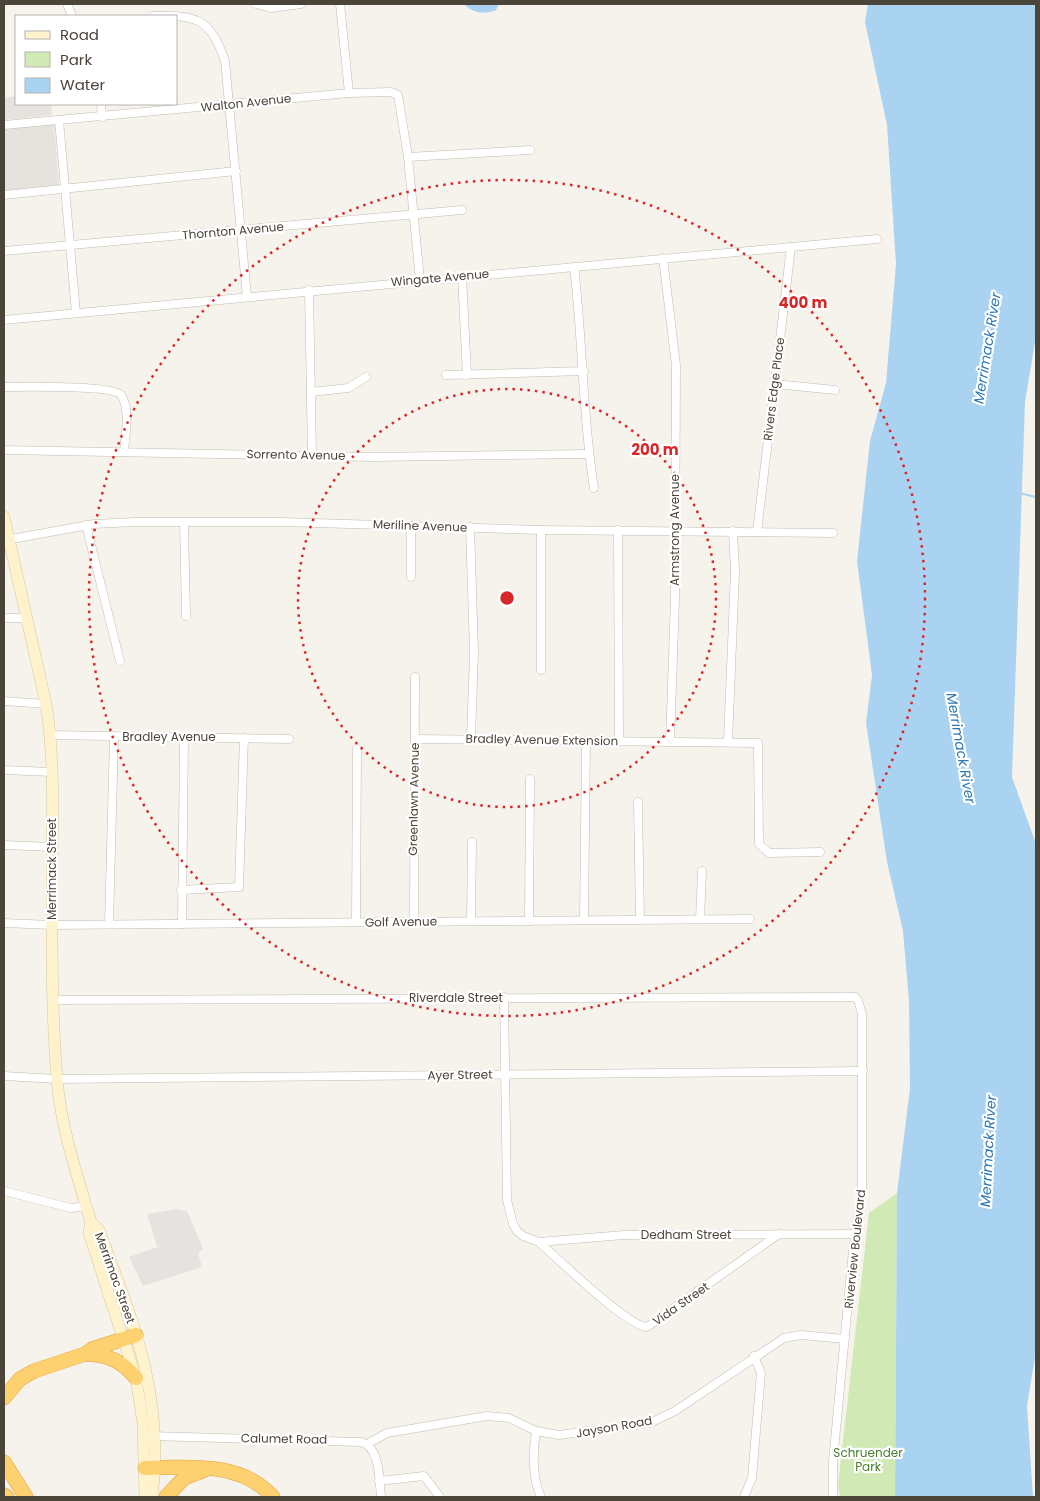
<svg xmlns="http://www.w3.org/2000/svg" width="1040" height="1501" viewBox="0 0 1040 1501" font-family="Poppins,sans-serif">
<rect width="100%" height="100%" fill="#f6f3ec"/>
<!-- industrial -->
<g fill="#e6e2dd">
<polygon points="16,96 16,104 51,104 52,115 4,120 4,98"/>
<polygon points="54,124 59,185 4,191 4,129"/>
</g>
<!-- green -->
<polygon fill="#d1e9b5" points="897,1193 895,1497 840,1497 838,1485 869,1213"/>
<!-- parking -->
<polygon fill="#e5e3e0" points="176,1209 187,1211 203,1249 198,1253 202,1267 143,1286 129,1257 163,1245 157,1246 147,1214"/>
<!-- water -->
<g fill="#aad3f1">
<path d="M464 4H499L496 10C485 15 472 13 464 4Z"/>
<polygon points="868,4 1036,4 1036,336 1025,402 1012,777 1036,844 1036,1351 1027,1406 1033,1497 895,1497 897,1193 910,1088 909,1001 903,931 887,862 866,723 872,675 857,561 870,441 886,383 896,264 887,125 865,22"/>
</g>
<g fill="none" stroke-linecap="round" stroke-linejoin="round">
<!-- stream -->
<polyline stroke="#aad3f1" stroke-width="2" points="1019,493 1036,497"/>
<defs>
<g id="minor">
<polyline points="67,4 72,16"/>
<polyline points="256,4 271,8 301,4"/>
<polyline points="340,4 349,93"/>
<path d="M153 16C195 15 210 17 225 61L247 297"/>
<polyline points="101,104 102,117"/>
<polyline points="59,120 76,313"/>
<polyline points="4,125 349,93 391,92 398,95 408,157 420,280"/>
<polyline points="408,157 530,150"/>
<polyline points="4,195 236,171"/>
<polyline points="4,251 462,210"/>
<polyline points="663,258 676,365 675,599 670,742"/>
<path d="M574 267C583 340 582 414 594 488"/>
<polyline points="462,276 467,375"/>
<polyline points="309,290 312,455"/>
<polyline points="4,320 877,239"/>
<polyline points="446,375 584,371"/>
<polyline points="775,384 835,390"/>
<path d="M4 387C21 387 113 385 121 395 131 409 125 436 124 452"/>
<polyline points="311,392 348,388 366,377"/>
<polyline points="4,450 372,457 589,454"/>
<polyline points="184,522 186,616"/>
<polyline points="86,525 120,661"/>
<polyline points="411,526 411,577"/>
<polyline points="470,527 474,652 471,739"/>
<polyline points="618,530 619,741"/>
<polyline points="757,532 791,247"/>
<polyline points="6,540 94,524 134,522 283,522 538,530 833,533"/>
<polyline points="4,618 27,618"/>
<polyline points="541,670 541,530"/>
<polyline points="4,701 46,704"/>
<polyline points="50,735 289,739"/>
<polyline points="415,739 758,743 759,844 769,853 820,852"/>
<polyline points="728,742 735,571 733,531"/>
<polyline points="4,770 51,772"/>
<polyline points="638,802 640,920"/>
<polyline points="4,845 52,847"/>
<polyline points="181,890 239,887 244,738"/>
<polyline points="700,919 702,871"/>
<polyline points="584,920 586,741"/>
<polyline points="471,921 472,842"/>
<polyline points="529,921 530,779"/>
<polyline points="356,922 357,749"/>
<polyline points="414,922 415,677"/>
<polyline points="4,923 52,925 750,919"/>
<polyline points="109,924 114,737"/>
<polyline points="182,924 184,737"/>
<polyline points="504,997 507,1200 513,1224 517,1231 523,1236 539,1242 624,1235 856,1234"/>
<polyline points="53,1000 855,997 858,1000 862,1014 862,1190 853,1250 833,1461 833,1497"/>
<polyline points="4,1076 57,1079 863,1071"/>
<polyline points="4,1191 71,1208 86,1206"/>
<path d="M539 1242C558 1259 627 1326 647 1327L779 1234"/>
<path d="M536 1431C533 1451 532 1478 541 1497"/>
<path d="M150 1436 361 1442C381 1448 379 1480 381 1497"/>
<polyline points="367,1444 387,1433 487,1416 509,1418 536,1431 559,1435 650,1423 675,1411 784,1338 801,1335 845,1339"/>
<polyline points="379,1481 424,1476 440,1497"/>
<polyline points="744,1497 752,1478 761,1373 754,1356"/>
</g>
<g id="secondary">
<path d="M4 517 46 704C54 754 53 807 52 859 52 932 51 1005 57 1079 61 1128 77 1175 91 1222L89 1233 136 1378 143 1423 145 1497"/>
<path d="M91 1222 99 1230C133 1321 165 1398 152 1497"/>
</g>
<g id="motorway">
<path d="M85 1354C108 1355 121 1360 136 1378"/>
<polyline points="4,1398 20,1379 34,1371 85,1354 92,1349 136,1335"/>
<polyline points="4,1462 26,1497"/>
<path d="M145 1468C189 1467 241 1461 273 1497"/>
<polyline points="4,1495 7,1497"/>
<polyline points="166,1497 184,1478 205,1470"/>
</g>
</defs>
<!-- minor casing -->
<use href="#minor" stroke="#c2bbae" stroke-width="9"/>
<!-- secondary casing -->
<use href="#secondary" stroke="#d5c79c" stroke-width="12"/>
<!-- motorway casing -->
<use href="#motorway" stroke="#dea53e" stroke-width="15"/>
<!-- minor -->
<use href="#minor" stroke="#fff" stroke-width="8"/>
<!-- secondary -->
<use href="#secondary" stroke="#fef3cd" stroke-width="11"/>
<!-- motorway -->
<use href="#motorway" stroke="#fdd070" stroke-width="14"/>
</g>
<!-- distance rings -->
<g fill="none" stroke="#d62828" stroke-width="2.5" stroke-dasharray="2.5 5">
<circle cx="507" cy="598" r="209"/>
<circle cx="507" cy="598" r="418"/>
</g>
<g text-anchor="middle" stroke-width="4.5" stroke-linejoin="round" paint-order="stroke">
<!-- street labels -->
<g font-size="12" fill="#4b4439" stroke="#fff">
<text transform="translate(246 103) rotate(-6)" y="4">Walton Avenue</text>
<text transform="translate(233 231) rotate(-5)" y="4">Thornton Avenue</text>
<text transform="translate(440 278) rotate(-5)" y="4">Wingate Avenue</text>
<text transform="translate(774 389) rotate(-83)" y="4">Rivers Edge Place</text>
<text transform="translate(296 455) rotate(1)" y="4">Sorrento Avenue</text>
<text transform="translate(420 526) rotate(2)" y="4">Meriline Avenue</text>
<text transform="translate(675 530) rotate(-90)" y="4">Armstrong Avenue</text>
<text x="169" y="741">Bradley Avenue</text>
<text transform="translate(542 740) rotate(1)" y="4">Bradley Avenue Extension</text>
<text transform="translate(414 799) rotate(-89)" y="4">Greenlawn Avenue</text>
<text transform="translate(52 869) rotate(-90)" y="4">Merrimack Street</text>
<text transform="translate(401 922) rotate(-1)" y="4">Golf Avenue</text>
<text x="456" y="1002">Riverdale Street</text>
<text transform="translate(460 1075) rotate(-1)" y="4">Ayer Street</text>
<text x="686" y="1239">Dedham Street</text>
<text transform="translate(855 1249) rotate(-84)" y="4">Riverview Boulevard</text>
<text transform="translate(115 1278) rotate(70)" y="4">Merrimac Street</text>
<text transform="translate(681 1304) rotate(-35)" y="4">Vida Street</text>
<text transform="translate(614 1427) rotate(-10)" y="4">Jayson Road</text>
<text transform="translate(284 1439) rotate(1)" y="4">Calumet Road</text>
</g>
<!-- park labels -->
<g font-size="12" fill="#497e2b" stroke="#fff">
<text x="868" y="1457">Schruender<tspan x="868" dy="14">Park</tspan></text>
</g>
<!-- water labels -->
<g font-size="14" font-style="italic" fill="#2f79b0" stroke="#fff">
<text transform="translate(987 348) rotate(-81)" y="5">Merrimack River</text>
<text transform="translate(961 748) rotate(80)" y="5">Merrimack River</text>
<text transform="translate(988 1151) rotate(-87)" y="5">Merrimack River</text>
</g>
</g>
<circle cx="507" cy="598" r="8" fill="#d62828" stroke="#fff" stroke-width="2.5"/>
<g font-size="15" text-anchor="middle" font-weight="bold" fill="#d62828" stroke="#fff" stroke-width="4.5" stroke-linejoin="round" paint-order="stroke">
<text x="803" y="308">400 m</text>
<text x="655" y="455">200 m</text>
</g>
<!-- border -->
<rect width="1040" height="1501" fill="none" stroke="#4b4439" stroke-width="10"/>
<!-- legend -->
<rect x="15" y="15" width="162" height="90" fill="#ffffff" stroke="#b7b4b0"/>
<rect x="25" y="31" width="25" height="8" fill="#fef3cd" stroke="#b7b4b0"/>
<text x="60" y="40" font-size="15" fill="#4b4439">Road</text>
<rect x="25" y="52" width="25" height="15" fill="#d1e9b5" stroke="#b7b4b0"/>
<text x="60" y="65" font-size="15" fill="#4b4439">Park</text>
<rect x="25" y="78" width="25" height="15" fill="#aad3f1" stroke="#b7b4b0"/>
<text x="60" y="90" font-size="15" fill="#4b4439">Water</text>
</svg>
